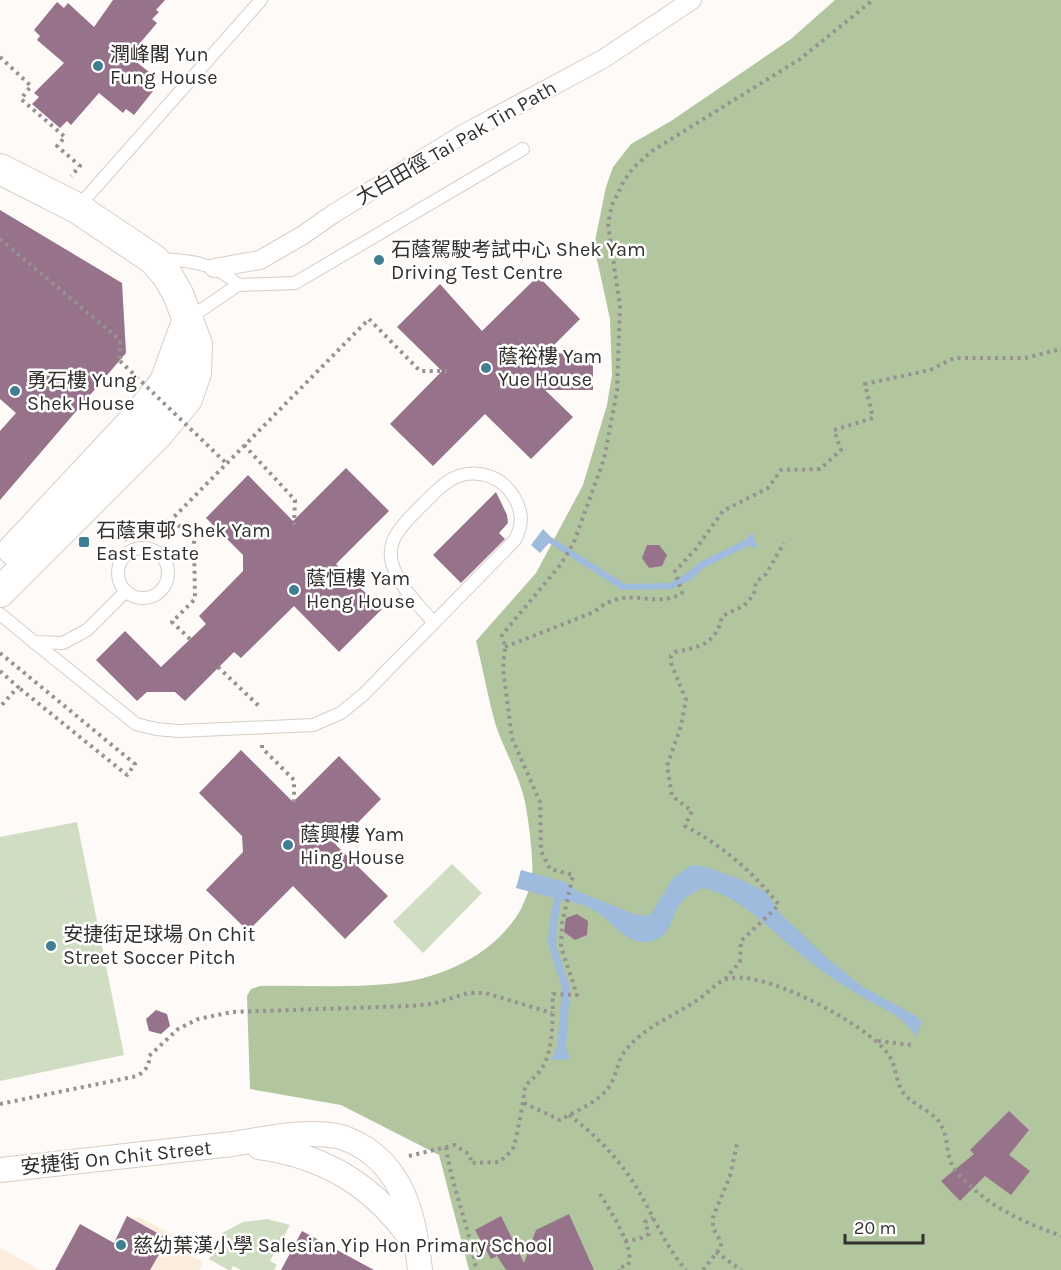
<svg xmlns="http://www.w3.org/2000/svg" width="1061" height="1270" viewBox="0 0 1061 1270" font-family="Karla,'Noto Sans TC',sans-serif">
<rect width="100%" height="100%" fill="#fefaf7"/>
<!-- built -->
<g fill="#fbeddd">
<polygon points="127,1216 132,1219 139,1217 173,1235 174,1247 203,1262 199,1270 55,1270 80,1224 114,1243"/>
<polygon points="0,1248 38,1269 40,1270 0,1270"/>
</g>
<!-- green -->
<g fill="#cfdec2">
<polygon points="77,822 124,1055 0,1081 0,837"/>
<polygon points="452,864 482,893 423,953 393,922"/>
<polygon points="267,1219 290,1225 270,1261 277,1265 274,1270 241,1270 233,1266 231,1270 228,1270 209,1259 218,1246 222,1233 243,1222"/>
</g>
<!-- forest -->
<path fill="#b1c59f" d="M835 0H1061V1270H469L439 1155 341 1105 250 1089 247 996 251 989 260 986C302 985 346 988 388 984 441 979 494 956 521 909 526 898 531 887 532 875 534 860 528 817 525 802 519 775 505 752 496 726 488 698 483 669 476 641L536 573 583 485 607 405 612 375 610 319 594 246 606 187 613 167 631 144 671 121 791 39Z"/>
<!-- water -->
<g fill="#9ebadc">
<polygon points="543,529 551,537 625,584 670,583 688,572 700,562 747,539 752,532 758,548 748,546 704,568 689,581 671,589 622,590 549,543 540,553 531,545"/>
<path d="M692 865 706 867 742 880 766 892 780 913 828 959 863 987 916 1016 922 1022 916 1037C903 1014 876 1006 854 992 838 982 823 972 808 960 777 937 741 895 703 888 694 892 686 896 680 904 672 916 670 935 655 940 628 950 613 920 592 909 584 904 571 902 561 900L557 925 556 945 570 987 566 1048 570 1059 551 1060 557 1047 562 988 548 944 549 925 554 898 516 888 521 870 565 882 577 891 634 914 648 916 653 911 674 877Z"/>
</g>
<!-- building -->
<g fill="#96728b">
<polygon points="113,0 165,0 156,10 159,12 152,19 157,23 129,56 154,76 150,80 157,86 134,115 126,109 123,113 99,93 71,125 67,121 60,128 32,104 39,97 34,93 64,63 37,40 40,36 34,30 57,2 64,8 68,3 94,27"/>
<polygon points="0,210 122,283 126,353 0,500 0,431 16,413 0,399"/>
<polygon points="538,276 580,319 546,353 593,354 593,390 545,390 573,417 531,459 485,414 433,466 390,424 442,371 397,327 440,284 482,331"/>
<polygon points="346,468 389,511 336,564 382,609 339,652 294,606 241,658 234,652 185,701 175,692 147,692 137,701 96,660 125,631 161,667 206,624 199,616 243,571 243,555 206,518 248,475 293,521"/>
<polygon points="496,492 507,515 508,523 499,533 505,539 461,583 433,555"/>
<polygon points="647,545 659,545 667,555 662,566 649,568 642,558"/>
<polygon points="241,750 293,802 339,756 381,799 336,845 388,896 345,939 293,886 248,931 206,890 243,852 242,836 199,793"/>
<polygon points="577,914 588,921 587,935 575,940 564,932 566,918"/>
<polygon points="156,1010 167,1014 170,1026 161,1034 149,1031 146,1019"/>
<polygon points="1009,1111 1029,1130 1009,1155 1030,1171 1011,1195 985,1176 960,1201 941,1181 974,1154 970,1150"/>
<polygon points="569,1214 594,1270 506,1270 497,1256 491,1259 475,1230 501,1216 524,1263 536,1230"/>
<polygon points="127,1216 168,1239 150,1270 55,1270 80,1224 114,1243"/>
<polygon points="302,1231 374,1270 281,1270"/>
</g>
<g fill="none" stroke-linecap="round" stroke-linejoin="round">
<defs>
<g id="service">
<polyline points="78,207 261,0"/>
<path d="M157 259C187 260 215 262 238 285"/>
<polyline points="238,285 295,283 523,149"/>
<polyline points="188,319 238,285"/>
<circle cx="143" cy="573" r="25"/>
<polyline points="0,614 34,642 63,643 87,630 126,591"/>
<path d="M34 642 136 724 156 729 179 731 313 725 341 713 364 694 515 540C523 524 523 512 514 497 500 473 468 466 446 483 437 489 430 498 422 505 407 521 385 538 392 563 399 587 418 604 434 623"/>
</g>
<polyline id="pedestrian" points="214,268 260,260 303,235 333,214 465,133 603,59 692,0"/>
<g id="minor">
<path d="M259 1147C325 1156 375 1186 413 1242"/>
<path d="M0 1170 232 1144C266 1139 303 1130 337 1136 347 1138 358 1144 366 1149 407 1177 415 1224 420 1270"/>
</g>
<g id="tertiary">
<polyline points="0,169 77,208 153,259 167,275 178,294 197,344 196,373 187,399 156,436 0,592"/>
<polyline points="13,550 139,415 165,382 188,319"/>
</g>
</defs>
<!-- service casing -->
<use href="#service" stroke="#d7cec5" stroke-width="14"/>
<!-- pedestrian casing -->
<use href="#pedestrian" stroke="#d7cec5" stroke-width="20"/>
<!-- minor casing -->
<use href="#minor" stroke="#d7cec5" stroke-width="26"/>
<!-- tertiary casing -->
<use href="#tertiary" stroke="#d7cec5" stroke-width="32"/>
<!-- path -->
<g stroke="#96928f" stroke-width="4" stroke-dasharray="3 4.5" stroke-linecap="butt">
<polyline points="0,57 31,86 21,99 65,137 57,146 80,166 71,176"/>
<polyline points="0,239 120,340 120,361"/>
<polyline points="244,445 295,500 294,525"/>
<polyline points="109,526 122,541 172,519"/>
<polyline points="190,639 172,622 195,599 194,540 172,519 369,319 420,371 447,371"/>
<path d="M505 647 594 612C628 582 654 611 682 593L675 571 695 550 723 511 768 488 781 470 820 469 841 450 834 430 873 418 865 384 930 370 954 358H1025L1061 349"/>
<polyline points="0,653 135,764 127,775 18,687"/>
<polyline points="218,667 261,708"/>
<polyline points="0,671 18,687 0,707"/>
<polyline points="262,745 262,748 294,780 294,807"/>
<path d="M725 979 740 962 741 941 779 905C752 871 723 846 685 826L692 811 672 796 667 766 681 726 686 700 671 663V656L675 652C699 647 716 645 722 616L744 606 750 599 754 594 756 582 766 574 784 543"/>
<polyline points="878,1041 912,1045"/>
<path d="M524 1103 560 1120C578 1110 601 1101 611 1084 617 1073 618 1060 625 1051 646 1025 673 1017 699 999 707 994 716 983 724 980 758 965 868 1025 888 1054 897 1066 895 1083 905 1095 915 1106 932 1111 940 1123 952 1143 942 1158 961 1177 991 1208 1021 1221 1061 1236"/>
<path d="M0 1104 137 1076C145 1071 150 1066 149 1056L178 1029 198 1019 232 1012 411 1006 432 1004 468 993H485L552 1013"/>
<path d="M569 1115C596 1135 621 1161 638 1190 654 1217 665 1246 686 1270"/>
<path d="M446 1147C452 1189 470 1228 476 1270"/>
<path d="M409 1156 455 1145 470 1155 471 1163 499 1162C504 1158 510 1153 513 1148 516 1143 525 1093 525 1086 530 1081 535 1077 539 1072 555 1053 552 1017 553 994L577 995 561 947 562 924 573 875 550 869 541 851 540 802 512 738 503 669 505 647 502 635 561 564 574 542 604 459 617 391 620 306 608 224 612 205 624 181 633 168 652 151 800 59 873 0"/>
<path d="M600 1194C609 1209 636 1249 628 1265L618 1268 619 1270"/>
<polyline points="625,1241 639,1239 649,1234 645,1222 653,1218"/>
<polyline points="716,1252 741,1270"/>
<polyline points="703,1270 721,1247 721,1242 713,1228 713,1217 730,1176 737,1144"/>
</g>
<!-- service -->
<use href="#service" stroke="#fff" stroke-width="12"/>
<!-- pedestrian -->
<use href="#pedestrian" stroke="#fff" stroke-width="18"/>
<!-- minor -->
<use href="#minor" stroke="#fff" stroke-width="24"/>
<!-- tertiary -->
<use href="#tertiary" stroke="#fff" stroke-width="30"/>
<!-- path-bridge -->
<polyline stroke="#96928f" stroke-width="4" stroke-dasharray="3 4.5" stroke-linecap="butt" points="120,361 226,463"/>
</g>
<!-- markers -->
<g fill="#417e94" stroke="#fff" stroke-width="2">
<circle cx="98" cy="66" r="6"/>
<circle cx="379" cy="260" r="6"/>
<circle cx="486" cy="368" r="6"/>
<circle cx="15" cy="391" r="6"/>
<rect x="78" y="536" width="12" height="12" rx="3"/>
<circle cx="294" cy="590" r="6"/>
<circle cx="288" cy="845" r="6"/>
<circle cx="51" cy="946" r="6"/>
<circle cx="121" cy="1245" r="6"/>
</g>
<g text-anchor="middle" stroke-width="5" stroke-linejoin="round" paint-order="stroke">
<!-- poi labels -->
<g font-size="20" fill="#332f2c" stroke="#fff" text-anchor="start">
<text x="110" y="61">潤峰閣 Yun<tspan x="110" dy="23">Fung House</tspan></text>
<text x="391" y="256">石蔭駕駛考試中心 Shek Yam<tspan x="391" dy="23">Driving Test Centre</tspan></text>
<text x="498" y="363">蔭裕樓 Yam<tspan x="498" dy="23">Yue House</tspan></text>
<text x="27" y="387">勇石樓 Yung<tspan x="27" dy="23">Shek House</tspan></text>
<text x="96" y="537">石蔭東邨 Shek Yam<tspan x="96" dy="23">East Estate</tspan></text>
<text x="306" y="585">蔭恒樓 Yam<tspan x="306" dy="23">Heng House</tspan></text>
<text x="300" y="841">蔭興樓 Yam<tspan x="300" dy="23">Hing House</tspan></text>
<text x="63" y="941">安捷街足球場 On Chit<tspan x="63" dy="23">Street Soccer Pitch</tspan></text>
<text x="133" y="1252">慈幼葉漢小學 Salesian Yip Hon Primary School</text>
</g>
<!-- street labels -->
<g font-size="20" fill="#332f2c" stroke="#fff">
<text transform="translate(456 142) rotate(-30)" y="7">大白田徑 Tai Pak Tin Path</text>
<text transform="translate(116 1157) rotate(-6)" y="7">安捷街 On Chit Street</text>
</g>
</g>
<!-- scale -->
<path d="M845 1234v9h78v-9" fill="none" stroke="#332f2c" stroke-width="3"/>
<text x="854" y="1234" font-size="18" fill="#332f2c" stroke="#ffffff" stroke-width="4.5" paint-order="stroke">20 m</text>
</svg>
